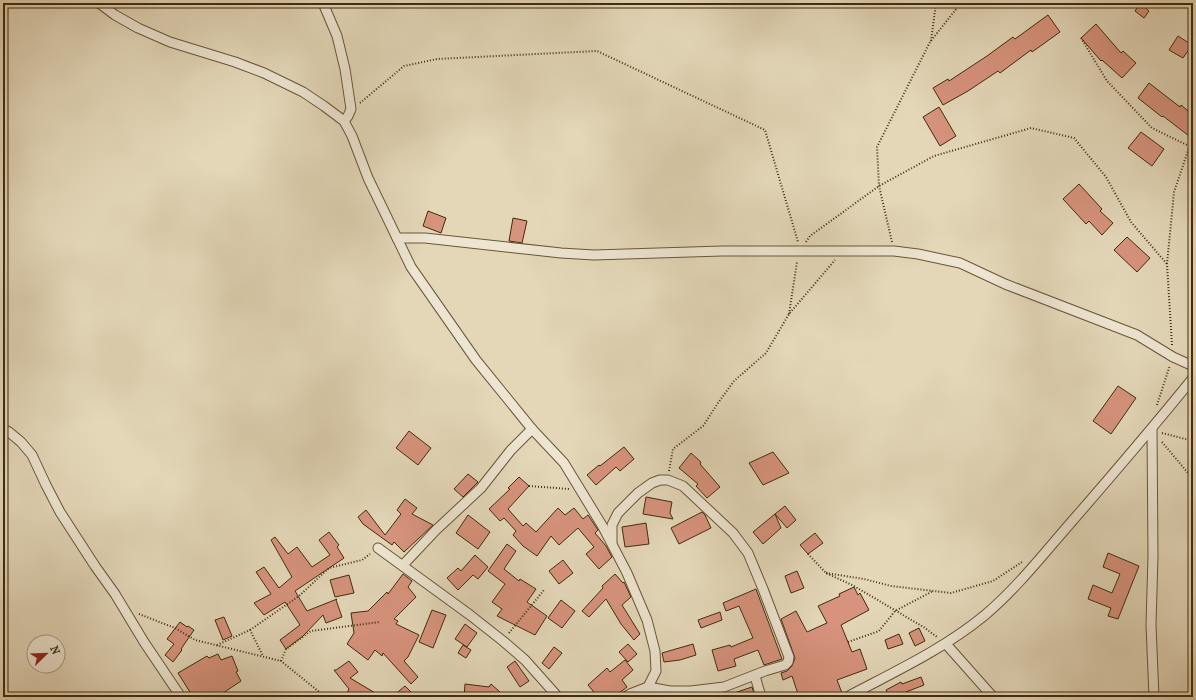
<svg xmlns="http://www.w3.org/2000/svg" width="1196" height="700" viewBox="0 0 1196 700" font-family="'IM FELL French Canon',serif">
<rect width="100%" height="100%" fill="#e3d7b8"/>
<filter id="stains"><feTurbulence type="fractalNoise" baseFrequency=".005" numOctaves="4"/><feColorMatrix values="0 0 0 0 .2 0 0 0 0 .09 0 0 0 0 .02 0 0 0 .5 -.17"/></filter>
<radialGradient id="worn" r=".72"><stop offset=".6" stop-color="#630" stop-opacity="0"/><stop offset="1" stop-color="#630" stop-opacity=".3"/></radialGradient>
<!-- building -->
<g fill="#d7937d" stroke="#412b0c">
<polygon points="1140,3 1149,11 1144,18 1135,11"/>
<polygon points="1048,15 1060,32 1032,52 1031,50 1000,73 998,71 968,91 943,105 933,88 948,79 949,81 987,56 1013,37 1015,39"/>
<polygon points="1096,24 1121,53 1123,51 1136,63 1122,78 1102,60 1101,61 1081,38"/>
<polygon points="1178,36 1192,45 1183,58 1169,50"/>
<polygon points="1149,83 1180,107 1181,105 1193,115 1193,139 1163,116 1162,117 1138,98"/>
<polygon points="939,107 956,136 940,146 923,117"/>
<polygon points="1141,132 1164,149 1152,166 1128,148"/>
<polygon points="1079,184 1102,209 1100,211 1113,223 1102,235 1089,221 1086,224 1063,199"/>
<polygon points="428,211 446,218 441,233 423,226"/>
<polygon points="513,218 527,221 522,243 509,241"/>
<polygon points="1127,237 1150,258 1137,272 1114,250"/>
<polygon points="1118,386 1136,398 1111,434 1093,421"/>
<polygon points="409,431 431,448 418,465 396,448"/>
<polygon points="624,447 634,459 620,471 616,467 596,485 587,475 599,465 600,466"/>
<polygon points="773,452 789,473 763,485 749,463"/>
<polygon points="691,453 701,462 700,464 720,487 707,498 696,486 698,484 679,468"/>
<polygon points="468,474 478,482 463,497 454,489"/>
<polygon points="519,477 529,486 508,509 523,526 526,523 536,532 558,508 565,515 574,508 583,519 588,515 598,530 595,533 606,546 612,557 599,569 586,554 594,547 578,528 559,545 551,536 537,556 523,546 513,535 516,531 504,518 500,521 489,509 510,489 508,488"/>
<polygon points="646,497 672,502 670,513 673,519 643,514"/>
<polygon points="405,499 417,508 412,514 433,525 404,552 394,542 392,545 363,524 358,517 366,510 385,535 401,514 397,510"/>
<polygon points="785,506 796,520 787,528 775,514"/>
<polygon points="702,512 705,515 711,528 679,544 671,528"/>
<polygon points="775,514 781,528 763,544 753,532"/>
<polygon points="468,515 490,532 478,549 456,533"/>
<polygon points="646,523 649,544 625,547 622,527"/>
<polygon points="329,532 339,545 337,547 344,558 295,591 307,611 337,599 336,600 342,617 326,623 323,615 303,636 286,649 280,640 300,625 285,602 264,615 254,603 271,594 256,572 264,567 279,588 292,577 271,540 275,537 288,554 297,547 312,567 330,555 319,540"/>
<polygon points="815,533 823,543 808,554 800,545"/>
<polygon points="507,544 516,551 504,569 519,581 520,579 536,589 527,602 547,616 535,635 497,616 502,609 492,602 505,584 488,571"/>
<polygon points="1108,553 1139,566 1118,619 1108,616 1111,608 1088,599 1093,585 1112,593 1120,574 1103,567"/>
<polygon points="475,555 488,567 478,579 473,575 458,590 447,578 458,568 461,571"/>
<polygon points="563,560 573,573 559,584 549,571"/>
<polygon points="797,571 804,588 791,593 785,576"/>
<polygon points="403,574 412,581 408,587 416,597 394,619 398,621 396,624 419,635 408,657 404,661 418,677 411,684 383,653 382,656 375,650 368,660 347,644 354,633 351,613 368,611 387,592 388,594"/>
<polygon points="615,574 623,583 624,582 631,597 622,605 640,634 634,640 621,624 606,599 589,617 582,611 603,588 602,586"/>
<polygon points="349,575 354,593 335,597 330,580"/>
<polygon points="854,587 858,595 860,593 869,610 841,625 852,652 860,649 867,669 837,680 842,693 830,697 799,697 792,676 783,680 781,673 787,671 792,666 795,658 781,619 796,611 807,632 827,623 818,606 840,596 839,594"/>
<polygon points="756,589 782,659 764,665 758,650 734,659 736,666 718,671 712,650 730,645 731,647 753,638 739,606 726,611 723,603"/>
<polygon points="561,600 575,611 562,628 548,618"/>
<polygon points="432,610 446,615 433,648 419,642"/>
<polygon points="720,612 722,620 701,628 698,620"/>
<polygon points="224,617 232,636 223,640 215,620"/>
<polygon points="180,622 187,627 188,626 194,630 181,649 182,650 173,662 165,655 174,644 167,639"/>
<polygon points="465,624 477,633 467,647 455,639"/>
<polygon points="919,628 925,641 915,646 909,633"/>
<polygon points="899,634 903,644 888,649 885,640"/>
<polygon points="628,644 637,654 628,662 619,652"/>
<polygon points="693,644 696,655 680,660 664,662 662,653"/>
<polygon points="463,645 471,650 466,658 458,653"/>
<polygon points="554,647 562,653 549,669 542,663"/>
<polygon points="218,654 221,660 232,656 238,671 236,672 241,681 217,697 193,697 178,673 207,656 209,658"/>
<polygon points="625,660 633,670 622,680 627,687 614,697 598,697 588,685 607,668 610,672"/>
<polygon points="349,661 358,672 350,678 382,697 345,697 349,689 334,670 336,670"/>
<polygon points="515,661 529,681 520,687 507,667"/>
<polygon points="921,677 924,685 906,692 908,697 890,697 886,690 901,682 902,684"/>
<polygon points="465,684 489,687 491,684 500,692 495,697 464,697"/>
<polygon points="405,686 412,693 407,697 392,697"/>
<polygon points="752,687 755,697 728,697 728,695"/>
</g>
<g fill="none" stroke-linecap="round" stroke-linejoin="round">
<defs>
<g id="minor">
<polyline points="99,3 115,15 138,28 170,42 235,62 264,73 303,92 324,106 344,121 352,136 368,178 411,267 476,360 532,429 564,463 603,527 627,573 647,620 655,651 656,671 648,687 651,697"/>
<polyline points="323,3 337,36 345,69 351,109 348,116 344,121"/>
<polyline points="397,238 425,238 561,253 594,255 722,251 894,251 918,254 960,263 1005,284 1137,335 1173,357 1193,366"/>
<polyline points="3,429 9,432 21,442 32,455 46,485 60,512 95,566 115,594 144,642 181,697"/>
<polyline points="1152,429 1153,556 1151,625 1154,697"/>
<polyline points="612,543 612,525 618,513 638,493 652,483 660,480 668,480 683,486 733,533 748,553 763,589 789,657 788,662 785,665 765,671 724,687 691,691 670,691 648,687 630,694 625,697"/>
<polyline points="378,548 470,615 503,641 525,660 558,697"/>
<polyline points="403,565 436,530 481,488 511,450 532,429"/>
<polyline points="946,644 993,697"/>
<polyline points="755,676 761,697"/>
<path d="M847 697C894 672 944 649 985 615 1018 587 1045 552 1074 519 1114 473 1154 426 1193 378"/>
</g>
</defs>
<!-- minor casing -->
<use href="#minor" stroke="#6a5637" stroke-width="11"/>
<!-- path -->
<g stroke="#412b0c" stroke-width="2" stroke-dasharray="1 2" stroke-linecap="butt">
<polyline points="1081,38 1107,81 1152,128 1193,148"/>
<polyline points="931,41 936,3"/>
<polyline points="360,103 404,66 437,59 597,51 765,130 798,242"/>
<polyline points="806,242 810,236 879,186 934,156 1031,128 1074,138 1106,177 1131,222 1167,264"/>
<polyline points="892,242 879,186 877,147 930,42 961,3"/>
<polyline points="789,314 797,262"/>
<polyline points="1172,345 1167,264 1174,192 1192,139 1193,140"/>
<polyline points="1157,405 1170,365"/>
<polyline points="1162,433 1193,441"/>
<polyline points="1162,442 1193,479"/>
<polyline points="669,471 673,449 703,426 718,403 734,381 766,353 789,314 835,260"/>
<polyline points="529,486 569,489"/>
<polyline points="808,554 826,573 854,586 925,628 937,637"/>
<polyline points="826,573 864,579 891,586 951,593 993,581 1022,562"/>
<polyline points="139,614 175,628 195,640 281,661 323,695"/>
<polyline points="250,630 299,596 329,568 362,560 370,554"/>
<polyline points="509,633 544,590"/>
<polyline points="848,642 879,631 895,611 933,591"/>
<polyline points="217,645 250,630 263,656"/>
<polyline points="281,661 286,649 311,631 380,622"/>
</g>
<!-- minor -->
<use href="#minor" stroke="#ede5d1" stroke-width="9"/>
</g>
<!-- margin -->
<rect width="1196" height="700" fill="none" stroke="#e3d7b8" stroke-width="16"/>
<rect x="4" y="4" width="1188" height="692" fill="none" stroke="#412b0c" stroke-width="2"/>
<rect x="8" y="8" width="1180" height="684" fill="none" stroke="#412b0c"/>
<!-- north arrow -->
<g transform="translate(46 654) rotate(67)"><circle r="19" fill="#ede5d1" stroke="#a89b82"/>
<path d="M0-3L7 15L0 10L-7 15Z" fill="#8f2418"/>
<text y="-6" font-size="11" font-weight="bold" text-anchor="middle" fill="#412b0c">N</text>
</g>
<rect width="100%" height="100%" filter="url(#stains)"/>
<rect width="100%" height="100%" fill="url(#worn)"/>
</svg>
